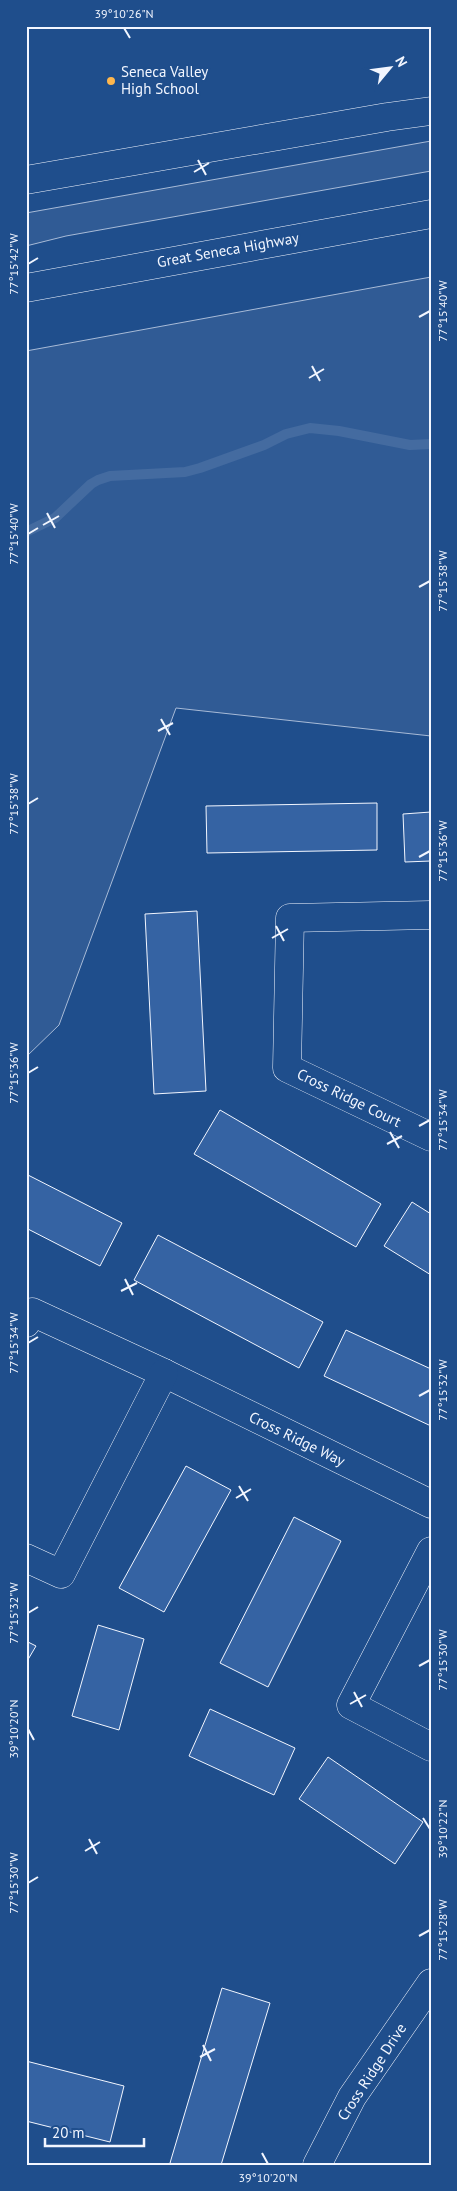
<svg xmlns="http://www.w3.org/2000/svg" width="457" height="2191" viewBox="0 0 457 2191" font-family="'PT Sans',sans-serif">
<rect width="100%" height="100%" fill="#1f4e8c"/>
<!-- built -->
<g fill="#305b95" stroke="#a8bbd7">
<polygon points="431,141 431,171 66,236 26,246 26,213"/>
<polygon points="431,277 431,736 176,708 59,1025 26,1057 26,351"/>
</g>
<g fill="none" stroke-linecap="round" stroke-linejoin="round">
<!-- stream -->
<polyline stroke="#446ba0" stroke-width="10" points="26,532 55,518 91,484 98,480 110,476 185,472 200,468 264,445 286,434 310,428 339,431 410,445 431,444"/>
</g>
<!-- building -->
<g fill="#3563a3" stroke="#f2f6ff">
<polygon points="377,803 377,850 207,853 206,806"/>
<polygon points="431,812 431,861 405,862 403,814"/>
<polygon points="197,911 206,1091 154,1094 145,914"/>
<polygon points="220,1110 381,1204 356,1247 194,1154"/>
<polygon points="26,1174 122,1223 100,1266 26,1228"/>
<polygon points="412,1202 431,1214 431,1275 384,1246"/>
<polygon points="158,1235 323,1322 299,1368 134,1280"/>
<polygon points="346,1330 431,1369 431,1426 324,1376"/>
<polygon points="186,1466 231,1490 164,1612 119,1588"/>
<polygon points="294,1517 341,1541 268,1687 220,1663"/>
<polygon points="98,1625 144,1639 119,1730 72,1716"/>
<polygon points="26,1641 36,1646 26,1663"/>
<polygon points="210,1709 295,1748 274,1795 189,1756"/>
<polygon points="328,1757 423,1822 395,1864 299,1799"/>
<polygon points="222,1988 270,2003 221,2165 176,2165 170,2163"/>
<polygon points="26,2061 124,2086 110,2142 26,2121"/>
</g>
<g fill="none" stroke-linecap="round" stroke-linejoin="round">
<defs>
<g id="street">
<polyline points="431,915 290,918 287,1068 431,1137"/>
<polyline points="26,1323 32,1312 164,1373 431,1504"/>
<polyline points="431,1551 351,1705 431,1747"/>
<polyline points="26,1558 61,1574 164,1373"/>
<polyline points="317,2165 352,2097 431,1983"/>
</g>
<g id="primary">
<polyline points="26,180 387,117 431,111"/>
<polyline points="26,288 431,214"/>
</g>
</defs>
<!-- street casing -->
<use href="#street" stroke="#f2f6ff" stroke-width="29"/>
<!-- primary casing -->
<use href="#primary" stroke="#f2f6ff" stroke-width="29"/>
<!-- street -->
<use href="#street" stroke="#1f4e8c" stroke-width="28"/>
<!-- primary -->
<use href="#primary" stroke="#1f4e8c" stroke-width="28"/>
</g>
<!-- ticks -->
<path fill="none" stroke="#f2f6ff" stroke-width="2" d="M124 28 130 38M198 160 206 175M194 172 209 163M28 264 38 258M419 317 430 311M312 366 320 381M309 378 324 369M47 513 55 528M43 525 59 516M28 534 38 528M419 587 430 581M161 719 170 735M158 731 173 723M28 804 38 798M419 857 430 851M276 926 284 941M272 938 288 929M28 1073 38 1067M419 1126 430 1120M390 1132 399 1148M387 1144 402 1136M125 1279 133 1295M121 1291 137 1283M28 1343 38 1337M419 1396 430 1390M239 1486 248 1501M236 1498 251 1489M28 1613 38 1607M419 1666 430 1660M354 1692 362 1707M350 1704 366 1695M28 1729 34 1740M423 1818 430 1829M89 1839 97 1854M85 1851 100 1842M28 1883 38 1877M419 1936 430 1930M203 2045 211 2061M200 2057 215 2049M262 2153 268 2164"/>
<!-- markers -->
<circle fill="#ffb74d" stroke="#1f4e8c" stroke-width="2" cx="111" cy="81" r="5"/>
<g text-anchor="middle" stroke-width="4" stroke-linejoin="round" paint-order="stroke">
<!-- poi labels -->
<g font-size="15" fill="#f2f6ff" stroke="#1f4e8c" text-anchor="start">
<text x="121" y="77">Seneca Valley<tspan x="121" dy="17">High School</tspan></text>
</g>
<!-- street labels -->
<g font-size="15" fill="#f2f6ff" stroke="#1f4e8c">
<text transform="translate(228 250) rotate(-10)" y="5">Great Seneca Highway</text>
<text transform="translate(349 1098) rotate(26)" y="5">Cross Ridge Court</text>
<text transform="translate(297 1439) rotate(26)" y="5">Cross Ridge Way</text>
<text transform="translate(372 2072) rotate(-57)" y="5">Cross Ridge Drive</text>
</g>
</g>
<!-- border -->
<rect width="457" height="2191" fill="none" stroke="#1f4e8c" stroke-width="55"/>
<!-- north arrow -->
<g transform="translate(390 68) rotate(61)" stroke="#1f4e8c" stroke-width="4" paint-order="stroke">
<path d="M0-4L9 19L0 12L-9 19Z" fill="#f2f6ff"/>
<text y="-8" font-size="14" font-weight="bold" text-anchor="middle" fill="#f2f6ff">N</text>
</g>
<!-- scale -->
<path d="M45 2138v8h99v-8" fill="none" stroke="#f2f6ff" stroke-width="2.5"/>
<text x="52" y="2138" font-size="15" fill="#f2f6ff" stroke="#1f4e8c" stroke-width="4" paint-order="stroke">20 m</text>
<rect x="28" y="28" width="402" height="2136" fill="none" stroke="#f2f6ff" stroke-width="2"/>
<g font-size="12" text-anchor="middle" fill="#f2f6ff">
<text x="124" y="18">39°10'26"N</text>
<text transform="translate(14 264) rotate(-90)" y="4">77°15'42"W</text>
<text transform="translate(443 311) rotate(-90)" y="4">77°15'40"W</text>
<text transform="translate(14 534) rotate(-90)" y="4">77°15'40"W</text>
<text transform="translate(443 581) rotate(-90)" y="4">77°15'38"W</text>
<text transform="translate(14 804) rotate(-90)" y="4">77°15'38"W</text>
<text transform="translate(443 851) rotate(-90)" y="4">77°15'36"W</text>
<text transform="translate(14 1073) rotate(-90)" y="4">77°15'36"W</text>
<text transform="translate(443 1120) rotate(-90)" y="4">77°15'34"W</text>
<text transform="translate(14 1343) rotate(-90)" y="4">77°15'34"W</text>
<text transform="translate(443 1390) rotate(-90)" y="4">77°15'32"W</text>
<text transform="translate(14 1613) rotate(-90)" y="4">77°15'32"W</text>
<text transform="translate(443 1660) rotate(-90)" y="4">77°15'30"W</text>
<text transform="translate(14 1729) rotate(-90)" y="4">39°10'20"N</text>
<text transform="translate(443 1829) rotate(-90)" y="4">39°10'22"N</text>
<text transform="translate(14 1883) rotate(-90)" y="4">77°15'30"W</text>
<text transform="translate(443 1930) rotate(-90)" y="4">77°15'28"W</text>
<text x="268" y="2182">39°10'20"N</text>
</g>
</svg>
